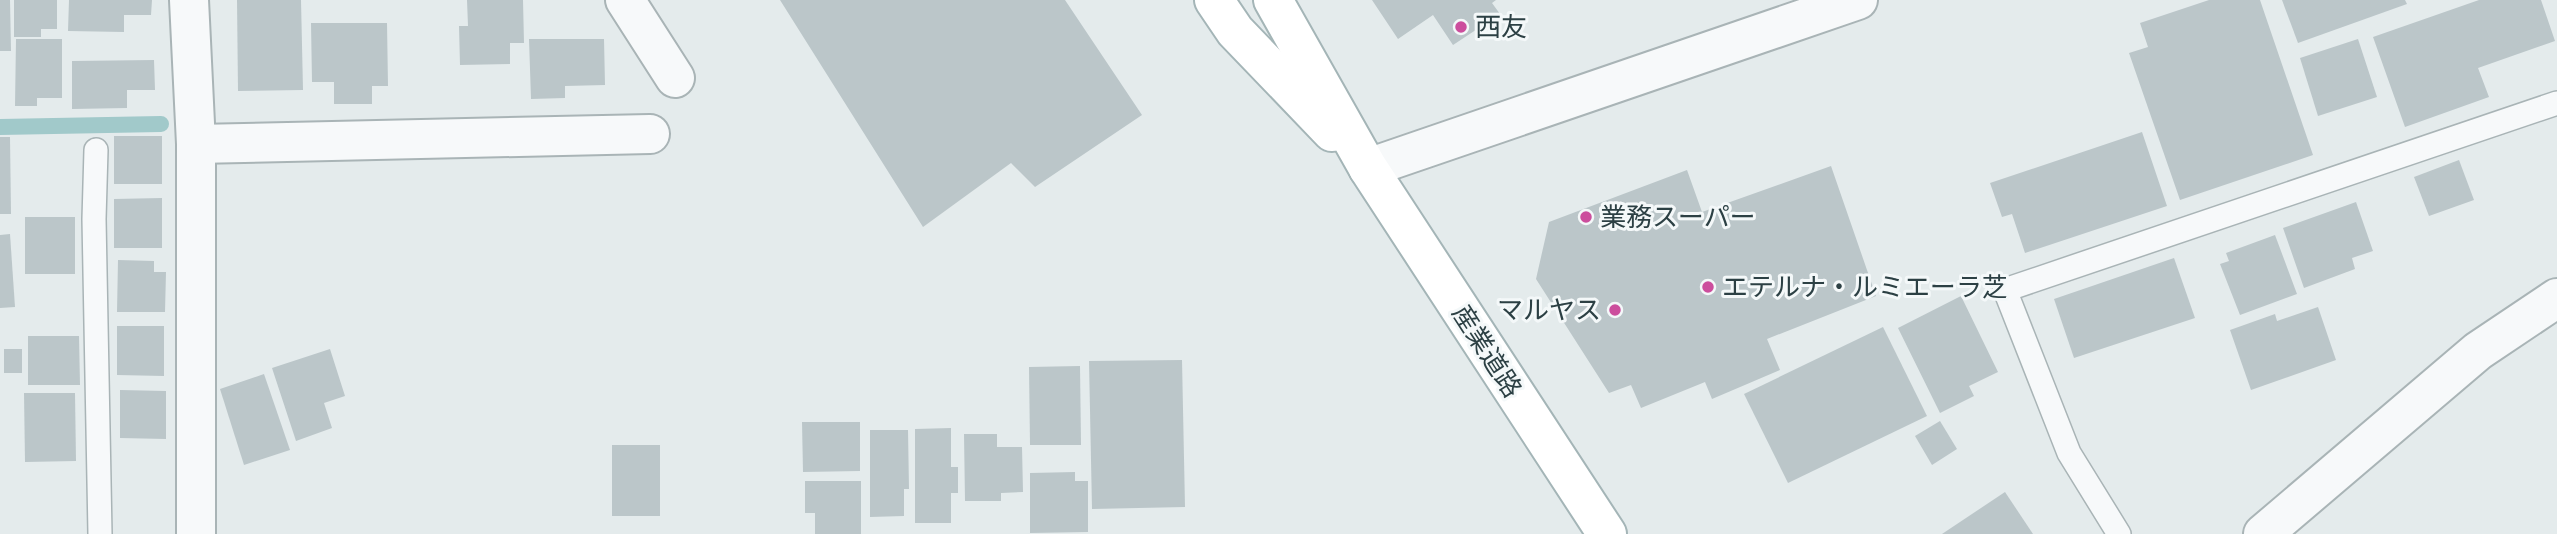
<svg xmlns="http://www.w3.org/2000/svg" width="2557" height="534" viewBox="0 0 2557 534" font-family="Signika,'Noto Sans JP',sans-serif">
<rect width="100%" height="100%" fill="#e4ebec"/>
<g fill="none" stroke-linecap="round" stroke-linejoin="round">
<!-- stream -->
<polyline stroke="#a1c9ca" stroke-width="16" points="0,127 161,124"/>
</g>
<!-- building -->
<g fill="#bbc6c9">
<polygon points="0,0 10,0 11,51 0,51"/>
<polygon points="14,0 57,0 57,29 41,29 41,37 14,37"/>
<polygon points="69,0 152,0 151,15 124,15 124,32 68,31"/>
<polygon points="237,0 301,0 303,90 238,91"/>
<polygon points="467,0 523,0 524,43 510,43 510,64 460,65 459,26 468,26"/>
<polygon points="780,0 1065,0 1142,115 1035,187 1011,163 923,227"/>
<polygon points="1372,0 1496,0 1492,3 1500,14 1453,45 1433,15 1398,39"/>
<polygon points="2209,0 2260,0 2313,155 2180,200 2129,53 2148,47 2140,23"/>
<polygon points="2282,0 2405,0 2407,4 2298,43"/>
<polygon points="2479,0 2541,0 2555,41 2478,68 2489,97 2405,127 2373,37"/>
<polygon points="311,23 387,23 388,86 372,86 372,104 334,104 334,82 312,82"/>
<polygon points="16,39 62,39 62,98 37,98 37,106 15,106"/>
<polygon points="529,39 604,39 605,85 565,86 565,98 531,99"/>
<polygon points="2358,39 2377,97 2318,116 2300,58"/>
<polygon points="154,60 155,90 127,90 127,108 72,109 72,61"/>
<polygon points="2142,132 2167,206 2025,253 2012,214 2002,217 1990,183"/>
<rect x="114" y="136" width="48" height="48"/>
<polygon points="0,137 10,137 11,214 0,214"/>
<polygon points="2459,160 2474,200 2429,216 2414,177"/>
<polygon points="1831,166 1876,296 1767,339 1780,370 1712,399 1705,382 1641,408 1631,385 1609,393 1536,279 1549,222 1687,170 1702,212"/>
<polygon points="162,198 162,248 114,248 114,199"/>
<polygon points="2356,202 2373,251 2352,258 2355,269 2304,288 2283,228"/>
<rect x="25" y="217" width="50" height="57"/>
<polygon points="10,234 15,307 0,308 0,235"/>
<polygon points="2275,235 2297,294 2240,315 2220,264 2229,261 2226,253"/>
<polygon points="2174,258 2195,318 2074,358 2054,299"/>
<polygon points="118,260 154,261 154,272 166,272 165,312 117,312"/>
<polygon points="1961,296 1998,372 1969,386 1974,396 1940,413 1898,328"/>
<polygon points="2318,307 2336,360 2251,390 2230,330 2275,314 2277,321"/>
<polygon points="117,326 164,326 164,376 117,375"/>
<polygon points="1883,327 1927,416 1788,483 1744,394"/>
<polygon points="28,336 79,336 80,385 28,385"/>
<rect x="4" y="349" width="18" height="24"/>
<polygon points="330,349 345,396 324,403 332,428 296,441 272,368"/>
<polygon points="1182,360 1185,507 1092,509 1089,361"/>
<polygon points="1080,366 1081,445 1030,445 1029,367"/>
<polygon points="264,374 290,450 244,465 220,389"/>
<polygon points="120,390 166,391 166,439 120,438"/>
<polygon points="24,393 75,393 76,461 25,462"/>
<polygon points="1940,421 1957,449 1932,465 1915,436"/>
<polygon points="802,422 860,422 860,471 803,472"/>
<polygon points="951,428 951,467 958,467 958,493 951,493 951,523 915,523 915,429"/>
<polygon points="870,430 908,430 909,489 904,489 904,516 870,517"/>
<polygon points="964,434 997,434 997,447 1022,447 1023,492 1001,493 1001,501 965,501"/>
<rect x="612" y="445" width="48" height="71"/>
<polygon points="1075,472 1075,481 1088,481 1088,532 1030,533 1030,473"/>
<polygon points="805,481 861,481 861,534 815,534 815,513 805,513"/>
<polygon points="2005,492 2033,534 1942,534"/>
</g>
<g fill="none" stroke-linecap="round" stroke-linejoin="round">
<defs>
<g id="service">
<polyline points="96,150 94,219 100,534"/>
<polyline points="2119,534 2069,453 2005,290 2557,103"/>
</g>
<g id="minor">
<polyline points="189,0 196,144 196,534"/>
<polyline points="625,0 675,78"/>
<polyline points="196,144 650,134"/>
<polyline points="2263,534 2478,351 2557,298"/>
</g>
<polyline id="tertiary" points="1368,168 1858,0"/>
<g id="primary">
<polyline points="1214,0 1235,31 1332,132"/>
<polyline points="1273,0 1368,168 1607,534"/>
</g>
</defs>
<!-- service casing -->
<use href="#service" stroke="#a9b4b6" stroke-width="26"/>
<!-- minor casing -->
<use href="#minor" stroke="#a9b4b6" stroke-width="42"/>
<!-- tertiary casing -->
<use href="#tertiary" stroke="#a9b4b6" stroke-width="42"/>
<!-- primary casing -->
<use href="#primary" stroke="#a4b5b7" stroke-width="42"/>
<!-- service -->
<use href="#service" stroke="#f7f9fa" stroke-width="23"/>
<!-- minor -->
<use href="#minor" stroke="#f7f9fa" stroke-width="38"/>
<!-- tertiary -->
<use href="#tertiary" stroke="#f7f9fa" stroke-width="38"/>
<!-- primary -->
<use href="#primary" stroke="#fff" stroke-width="38"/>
</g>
<!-- markers -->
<g fill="#cc4e9d" stroke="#f4f8f9" stroke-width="2.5">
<circle cx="1461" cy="27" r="7"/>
<circle cx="1586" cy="217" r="7"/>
<circle cx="1708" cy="287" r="7"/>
<circle cx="1615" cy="310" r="7"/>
</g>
<g text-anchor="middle" stroke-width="6" stroke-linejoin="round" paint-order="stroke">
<!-- poi labels -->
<g font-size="26" fill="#2c4044" stroke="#f4f8f9" text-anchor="start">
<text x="1475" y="36">西友</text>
<text x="1600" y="226">業務スーパー</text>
<text x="1722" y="296">エテルナ・ルミエーラ芝</text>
<text x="1601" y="319" text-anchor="end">マルヤス</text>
</g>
<!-- street labels -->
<g font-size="26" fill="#2c4044" stroke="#f4f8f9">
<text transform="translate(1487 351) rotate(57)" y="9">産業道路</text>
</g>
</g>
</svg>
